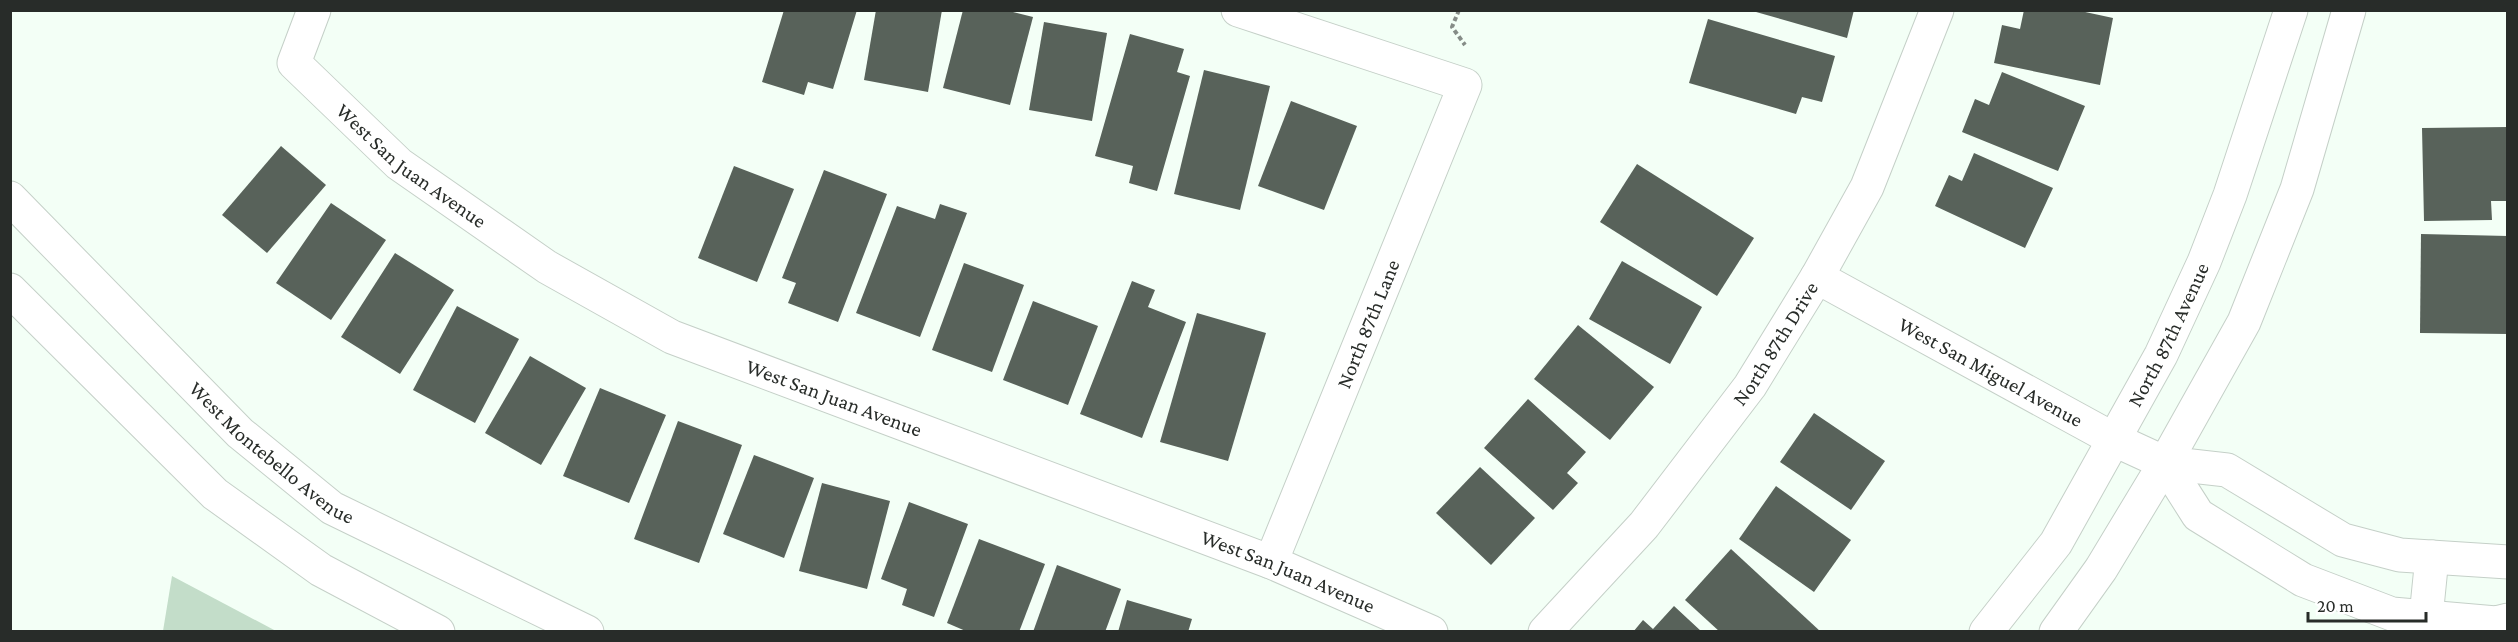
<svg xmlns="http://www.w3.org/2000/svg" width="2518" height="642" viewBox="0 0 2518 642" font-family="'Crimson Pro',serif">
<rect width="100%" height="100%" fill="#f3fff6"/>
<!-- green -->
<polygon fill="#c3ddc9" points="172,576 276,631 163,631"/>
<!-- building -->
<g fill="#58625a">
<polygon points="784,10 857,10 833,89 808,82 804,95 762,82"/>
<polygon points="876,10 942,10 928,92 864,80"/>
<polygon points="963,10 1005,10 1033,17 1010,105 943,88"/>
<polygon points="1749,10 1854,10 1847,38"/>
<polygon points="2024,10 2076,10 2113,18 2100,85 1994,63 2002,25 2020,29"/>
<polygon points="1708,19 1835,56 1822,102 1802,97 1796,114 1689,83"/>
<polygon points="1044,22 1107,33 1092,121 1029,110"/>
<polygon points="1130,34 1184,49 1177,72 1190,76 1157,191 1129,183 1133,166 1095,156"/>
<polygon points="1204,70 1270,86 1240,210 1174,194"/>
<polygon points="2002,72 2085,106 2058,171 1962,132 1975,99 1989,105"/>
<polygon points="1291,101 1357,126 1324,210 1258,186"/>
<polygon points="2508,127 2508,201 2491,201 2492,220 2424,221 2422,128"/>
<polygon points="281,146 326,185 267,253 222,215"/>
<polygon points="1974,153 2053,188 2025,248 1935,206 1949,175 1962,181"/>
<polygon points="1637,164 1754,238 1717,296 1600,222"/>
<polygon points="734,166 794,189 757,282 698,258"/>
<polygon points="824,170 887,194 838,322 788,303 796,283 782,278"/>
<polygon points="331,203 386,240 331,320 276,283"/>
<polygon points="940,204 967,213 920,337 856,313 897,206 935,219"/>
<polygon points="2421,234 2508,236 2508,334 2420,333"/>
<polygon points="395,253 454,290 400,374 341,337"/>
<polygon points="1622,261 1702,307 1670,364 1589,319"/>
<polygon points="964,263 1024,285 992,372 932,350"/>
<polygon points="1132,281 1155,290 1148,307 1186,322 1142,438 1080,414"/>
<polygon points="1033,301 1098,326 1068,405 1003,380"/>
<polygon points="457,306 519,339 475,423 413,390"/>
<polygon points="1197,313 1266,333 1228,461 1160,442"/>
<polygon points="1578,325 1654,387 1610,440 1534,379"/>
<polygon points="530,356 586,388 541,465 485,433"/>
<polygon points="600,388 666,415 629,503 563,476"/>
<polygon points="1528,399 1586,452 1567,473 1578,483 1553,510 1484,448"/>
<polygon points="1814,413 1885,461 1851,510 1780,462"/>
<polygon points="678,421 742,445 699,563 634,539"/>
<polygon points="754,455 814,478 784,558 723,534"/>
<polygon points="1480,467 1535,518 1491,565 1436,513"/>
<polygon points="822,483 890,501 867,589 799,571"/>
<polygon points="1776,486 1851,540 1814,592 1739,539"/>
<polygon points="909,502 968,524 934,617 902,605 907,589 881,579"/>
<polygon points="979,539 1045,564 1019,632 968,632 947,623"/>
<polygon points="1731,549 1821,632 1720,632 1685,600"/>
<polygon points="1057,565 1121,589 1105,632 1033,632"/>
<polygon points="1127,600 1192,619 1188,632 1118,632"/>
<polygon points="1674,606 1702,632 1633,632 1643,620 1653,629"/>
</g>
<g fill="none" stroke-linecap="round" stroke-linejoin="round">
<defs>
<g id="street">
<path id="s1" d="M314 10 294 63 399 164 547 267 672 337 1271 562 1431 632"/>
<polyline points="1238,10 1465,85 1271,562"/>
<path id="s2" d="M1817 277 2115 440 2165 463 2227 470 2343 540 2400 555 2508 562"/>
<polyline points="2165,463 2198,515 2303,580 2392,614 2496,623 2508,620"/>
<polyline points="2426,617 2432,557"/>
<path id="s3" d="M1545 632 1644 525 1750 386 1817 277 1867 187 1937 10"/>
</g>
<g id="secondary">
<path id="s4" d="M10 198 240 433 332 508 587 632"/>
<polyline points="10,290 215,494 321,570 438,632"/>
<path id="s5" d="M1986 632 2056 543 2161 355 2204 262 2230 195 2291 10"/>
<polyline points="2056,632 2101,569 2165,463 2244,322 2297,189 2349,10"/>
</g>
</defs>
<!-- street casing -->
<use href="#street" stroke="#c5d0c8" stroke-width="35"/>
<!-- secondary casing -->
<use href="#secondary" stroke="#c5d0c8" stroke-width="35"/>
<!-- path -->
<polyline stroke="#858c87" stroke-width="4" stroke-dasharray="4.5 3" stroke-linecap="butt" points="1459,10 1452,27 1465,45"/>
<!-- street -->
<use href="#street" stroke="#fff" stroke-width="33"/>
<!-- secondary -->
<use href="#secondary" stroke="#fff" stroke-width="33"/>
</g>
<g text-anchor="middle" stroke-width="6" stroke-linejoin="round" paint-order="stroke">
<!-- street labels -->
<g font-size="21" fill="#282c29" stroke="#fff">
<text dy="7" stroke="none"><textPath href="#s1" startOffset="213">West San Juan Avenue</textPath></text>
<text transform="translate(1368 324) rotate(-68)" y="7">North 87th Lane</text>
<text dy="7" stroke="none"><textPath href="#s5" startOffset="350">North 87th Avenue</textPath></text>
<text dy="7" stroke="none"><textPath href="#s3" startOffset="370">North 87th Drive</textPath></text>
<text dy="7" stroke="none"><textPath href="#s2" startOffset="198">West San Miguel Avenue</textPath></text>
<text dy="7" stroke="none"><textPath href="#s1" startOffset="699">West San Juan Avenue</textPath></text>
<text dy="7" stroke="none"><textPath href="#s4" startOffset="366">West Montebello Avenue</textPath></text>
<text dy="7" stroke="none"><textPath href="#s1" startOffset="1185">West San Juan Avenue</textPath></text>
</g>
</g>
<!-- border -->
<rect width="2518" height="642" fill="none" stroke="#282c29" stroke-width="24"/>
<!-- scale -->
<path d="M2308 612v9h118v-9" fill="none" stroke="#282c29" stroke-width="3"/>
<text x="2317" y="612" font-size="18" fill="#282c29" stroke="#ffffff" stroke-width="4.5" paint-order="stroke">20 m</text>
</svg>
